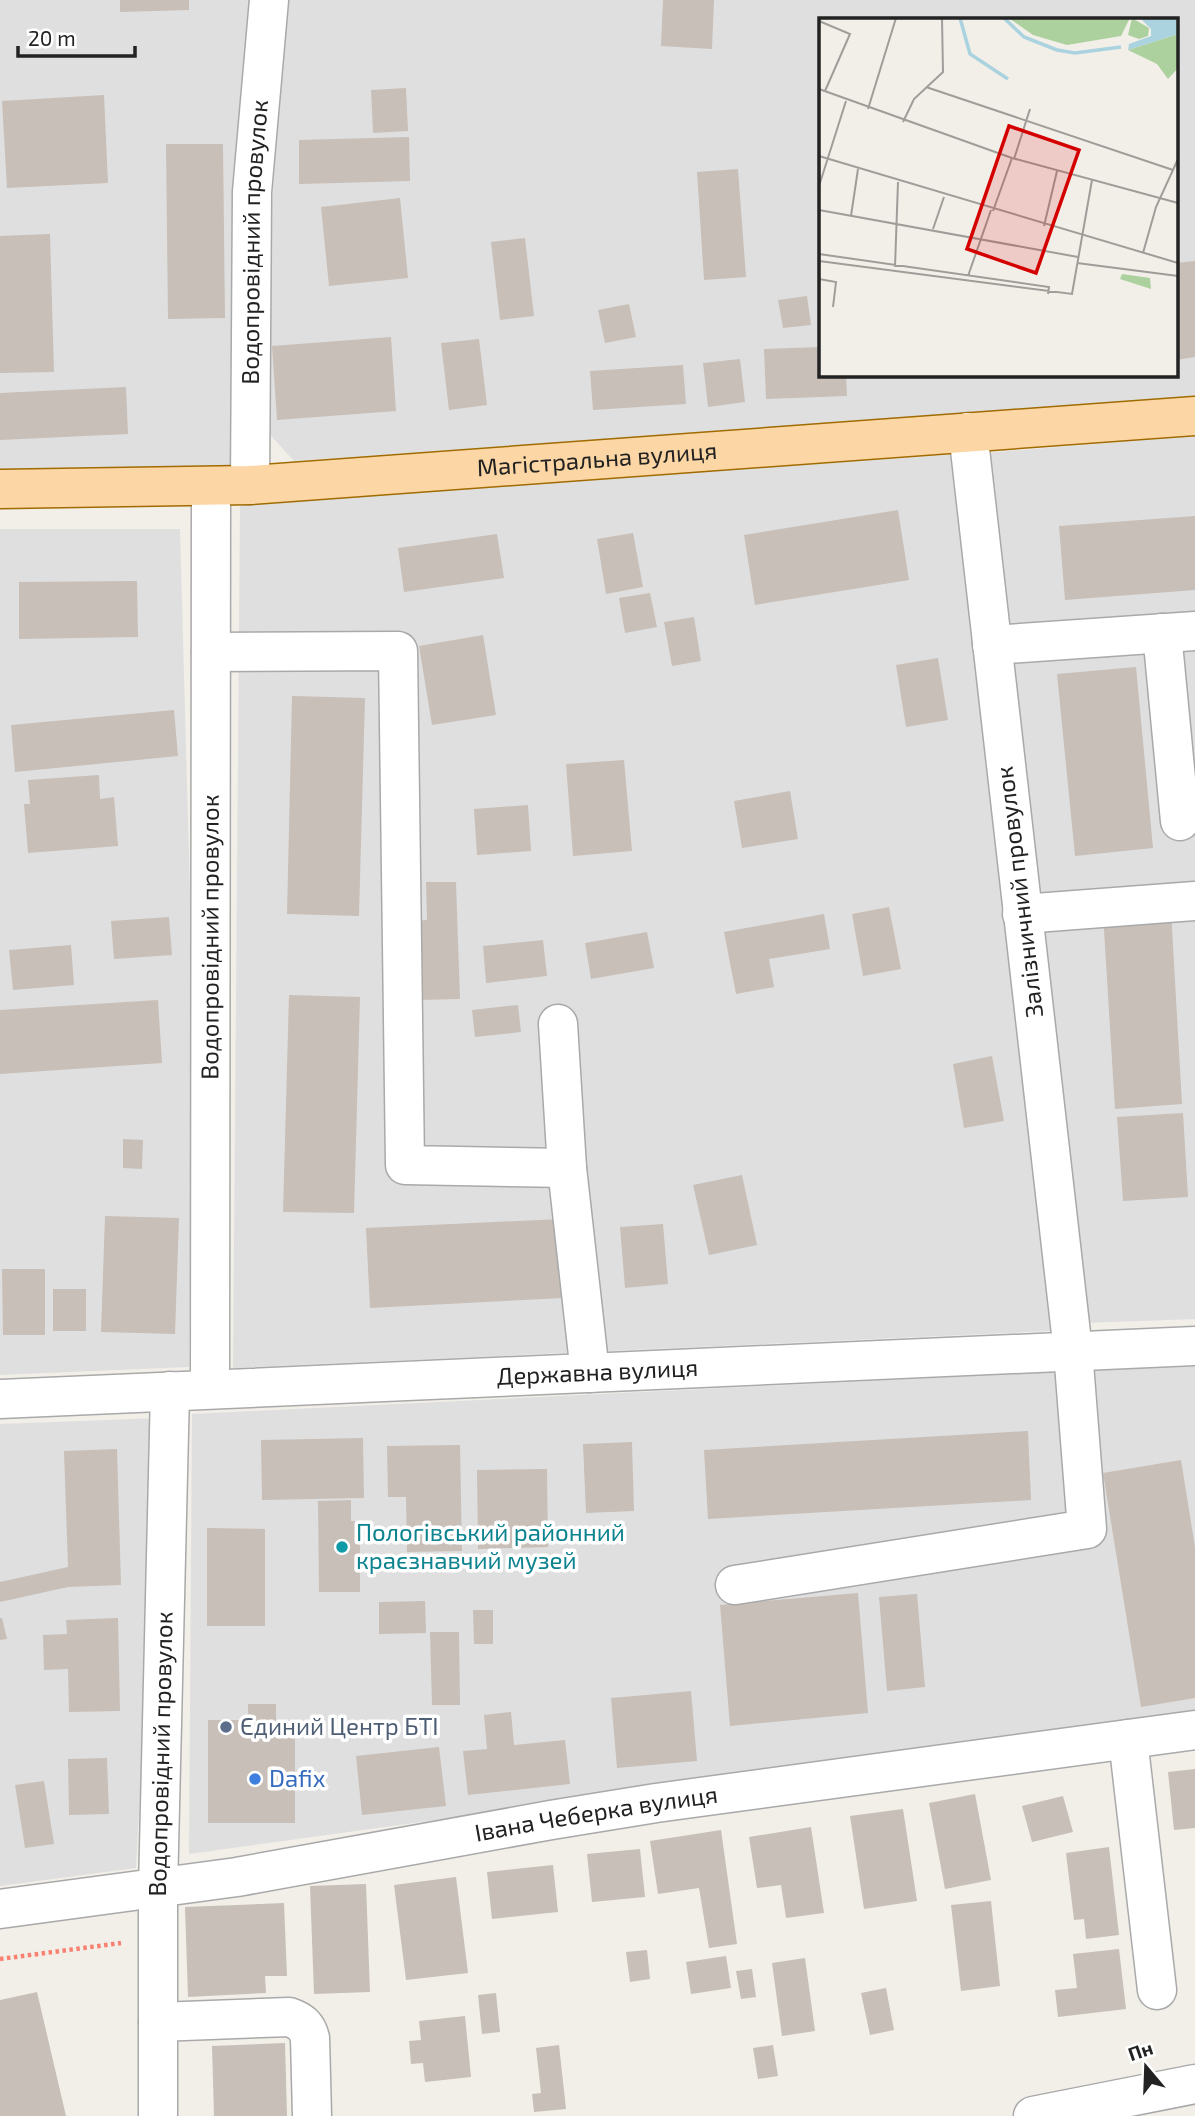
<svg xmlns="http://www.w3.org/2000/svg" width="1195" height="2116" viewBox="0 0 1195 2116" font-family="'Exo 2',sans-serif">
<rect width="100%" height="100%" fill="#f2efe9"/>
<!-- residential -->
<g fill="#e0dfdf" fill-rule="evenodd">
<polygon points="0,0 261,0 234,467 0,469"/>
<path d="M285 0H1195V398L294 461 264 428 262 360ZM820 19H1176V374H820Z"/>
<polygon points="1195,436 1195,1319 1084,1323 984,453"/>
<polygon points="959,454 1051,1331 233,1368 240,505"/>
<polygon points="0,529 180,529 193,1002 189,1367 0,1375"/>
<polygon points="1195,1365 1195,1715 189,1854 192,1414"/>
<polygon points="160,1418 136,1868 0,1886 0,1424"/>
</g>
<!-- building -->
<g fill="#c7bfb8">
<polygon points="120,0 189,0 189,10 120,12"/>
<polygon points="663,0 714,0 712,49 661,46"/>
<polygon points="406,88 408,131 373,133 371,90"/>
<polygon points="104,95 108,183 7,188 2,101"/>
<polygon points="409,137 410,181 299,184 299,140"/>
<polygon points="166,144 223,144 225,318 168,319"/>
<polygon points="738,169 746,277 704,280 697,172"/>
<polygon points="400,198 408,278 329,286 321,207"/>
<polygon points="50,234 54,372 0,373 0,236"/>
<polygon points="525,238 534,316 500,320 491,242"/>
<polygon points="1195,261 1195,357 1176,360 1176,263"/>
<polygon points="807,296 811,325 783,328 778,300"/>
<polygon points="629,304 636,337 605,343 598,310"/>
<polygon points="391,337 396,411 277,420 272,346"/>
<polygon points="479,339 487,405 449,410 441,343"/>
<polygon points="820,347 820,374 846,374 847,396 766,399 764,349"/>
<polygon points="740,359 745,402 708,407 703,363"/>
<polygon points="683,365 686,404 593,410 590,371"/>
<polygon points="126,387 128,434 0,440 0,393"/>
<polygon points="898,510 909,580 755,605 744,535"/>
<polygon points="1195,516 1195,590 1065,600 1059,526"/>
<polygon points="633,533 643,587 606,594 597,539"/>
<polygon points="497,534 504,578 404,592 398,548"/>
<polygon points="137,581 138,637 19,639 19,582"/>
<polygon points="650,593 657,627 625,633 619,598"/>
<polygon points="694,617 701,661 672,666 664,622"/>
<polygon points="483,635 496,715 432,725 419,646"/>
<polygon points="938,658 948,720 906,727 896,665"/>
<polygon points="1136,667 1153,848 1075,856 1057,674"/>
<polygon points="292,696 365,698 359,916 287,914"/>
<polygon points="174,710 178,756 15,772 11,725"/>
<polygon points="624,760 632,851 573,856 566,764"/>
<polygon points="99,775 100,799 114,797 118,846 28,853 24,804 30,804 28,780"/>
<polygon points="790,791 798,839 742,848 734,801"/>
<polygon points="528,805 531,851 477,855 474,809"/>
<polygon points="426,882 456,882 460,999 417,1000 415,921 427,920"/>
<polygon points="889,907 901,969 863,976 852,914"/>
<polygon points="1171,910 1182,1104 1115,1109 1103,914"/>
<polygon points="824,914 830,949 769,959 774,987 736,994 724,932"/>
<polygon points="169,917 172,955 114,959 111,921"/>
<polygon points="647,932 654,968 591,979 585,943"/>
<polygon points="543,940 547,976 486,983 483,946"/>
<polygon points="71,945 74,985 13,990 9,950"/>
<polygon points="289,995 360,997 354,1213 283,1212"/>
<polygon points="158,1000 162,1063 0,1074 0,1010"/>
<polygon points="518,1005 521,1032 475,1037 472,1010"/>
<polygon points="992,1056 1004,1121 964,1128 953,1064"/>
<polygon points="1183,1113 1188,1197 1123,1201 1117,1117"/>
<polygon points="123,1139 143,1140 142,1169 123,1168"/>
<polygon points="742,1175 757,1245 709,1255 693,1185"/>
<polygon points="105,1216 179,1218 175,1334 101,1332"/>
<polygon points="560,1219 563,1298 370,1308 366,1228"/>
<polygon points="663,1224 668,1284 625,1288 620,1227"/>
<polygon points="2,1269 45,1269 45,1335 3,1335"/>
<rect x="53" y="1289" width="33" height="42"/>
<polygon points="1028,1431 1031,1500 708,1519 704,1450"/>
<polygon points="363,1438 364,1498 262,1500 261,1440"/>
<polygon points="632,1442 634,1511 586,1513 583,1444"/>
<polygon points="460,1445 462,1551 407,1552 406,1497 388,1497 387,1446"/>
<polygon points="117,1449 121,1585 68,1587 0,1602 0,1582 68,1567 64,1451"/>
<polygon points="1181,1460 1195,1547 1195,1698 1141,1707 1103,1473"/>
<polygon points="547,1469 548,1547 478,1549 477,1470"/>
<polygon points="351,1500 351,1521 360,1521 360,1592 319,1592 318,1501"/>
<polygon points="207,1528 265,1529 265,1626 207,1626"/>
<polygon points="858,1593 868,1713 730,1726 720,1605"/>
<polygon points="917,1594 925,1687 887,1691 879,1597"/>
<polygon points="425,1601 426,1633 379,1634 379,1602"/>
<polygon points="473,1610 493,1610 493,1644 474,1644"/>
<polygon points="0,1618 2,1618 7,1639 0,1640"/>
<polygon points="118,1618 120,1711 69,1712 68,1669 44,1670 43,1635 67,1634 66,1620"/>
<polygon points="430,1632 459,1632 460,1705 432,1705"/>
<polygon points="691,1691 697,1761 617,1768 611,1698"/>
<polygon points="248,1704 276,1704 276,1720 295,1720 295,1823 208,1823 208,1720 248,1720"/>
<polygon points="511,1712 514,1745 565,1740 570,1784 468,1795 463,1751 487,1749 484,1715"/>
<polygon points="439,1747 446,1806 362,1815 356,1756"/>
<polygon points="107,1758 109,1814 69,1815 68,1759"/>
<polygon points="1195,1769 1195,1828 1174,1830 1168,1772"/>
<polygon points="44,1781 54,1844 25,1848 15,1785"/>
<polygon points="975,1794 991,1880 945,1889 929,1803"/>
<polygon points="1063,1796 1073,1832 1032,1842 1022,1806"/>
<polygon points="903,1809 917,1901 864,1909 850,1816"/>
<polygon points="811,1827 824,1913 786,1918 781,1885 757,1888 749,1837"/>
<polygon points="721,1830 737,1944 709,1948 699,1888 658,1894 650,1841"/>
<polygon points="1109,1847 1119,1935 1086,1939 1084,1919 1074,1920 1066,1853"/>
<polygon points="640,1849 645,1897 592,1902 587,1854"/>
<polygon points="553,1865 558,1912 492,1919 487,1872"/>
<polygon points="456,1877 468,1973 406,1980 394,1885"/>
<polygon points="366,1884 370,1992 314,1994 310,1886"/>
<polygon points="991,1901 1000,1986 961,1991 951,1905"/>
<polygon points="284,1903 287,1976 265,1976 266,1993 188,1997 185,1907"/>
<polygon points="1119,1949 1126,2009 1058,2017 1055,1990 1077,1988 1073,1954"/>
<polygon points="647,1950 650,1979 630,1982 626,1952"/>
<polygon points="726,1956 731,1988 691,1994 686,1962"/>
<polygon points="805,1958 815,2031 782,2036 772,1963"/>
<polygon points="752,1969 756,1997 741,1999 736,1971"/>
<polygon points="886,1988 894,2030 870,2035 861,1993"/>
<polygon points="37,1992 66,2116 0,2116 0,2000"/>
<polygon points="496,1993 500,2032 482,2034 478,1995"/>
<polygon points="465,2016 471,2077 425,2082 423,2063 411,2064 409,2041 421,2040 419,2021"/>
<polygon points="285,2043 287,2116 214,2116 212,2046"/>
<polygon points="559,2045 566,2109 534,2112 532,2094 541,2093 536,2048"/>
<polygon points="773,2045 778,2076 758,2079 753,2048"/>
</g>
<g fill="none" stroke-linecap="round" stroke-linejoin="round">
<defs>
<g id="minor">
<path id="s1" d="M250 485 252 192 269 0"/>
<polyline points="1162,633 1180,821"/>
<polyline points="992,645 1195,631"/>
<polyline points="211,652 398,651 405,1165 567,1168"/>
<polyline points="1022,914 1195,901"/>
<polyline points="558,1024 567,1168 590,1373"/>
<path id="s2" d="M210 1389 211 486"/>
<path id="s3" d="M0 1399 1195 1346"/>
<polyline points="735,1585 1087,1529 1073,1351 968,432"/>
<polyline points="1128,1739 1157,1990"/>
<path id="s4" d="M0 1909 237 1877 551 1820 656 1803 1195 1730"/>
<path d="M158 2022 289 2017C301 2021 307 2026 310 2038L312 2116"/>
<path id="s5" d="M158 2116V1889L170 1391"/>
<polyline points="1033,2116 1195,2084"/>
</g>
<g id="major">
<path id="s6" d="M0 489 250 485 1195 416"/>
</g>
</defs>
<!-- minor casing -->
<use href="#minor" stroke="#a9a9a9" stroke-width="41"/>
<!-- major casing -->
<use href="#major" stroke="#a06b00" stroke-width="41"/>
<!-- path -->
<polyline stroke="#fa8072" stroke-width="4.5" stroke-dasharray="3.5 3.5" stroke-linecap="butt" points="0,1959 121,1943"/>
<!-- minor -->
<use href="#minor" stroke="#fff" stroke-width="38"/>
<!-- major -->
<use href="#major" stroke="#fcd6a4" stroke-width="38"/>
</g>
<!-- markers -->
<circle fill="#0f9aa8" stroke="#fff" stroke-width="2.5" cx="342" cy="1547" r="7"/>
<circle fill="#5c6f8a" stroke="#fff" stroke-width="2.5" cx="226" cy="1727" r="7"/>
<circle fill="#3f7fe0" stroke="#fff" stroke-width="2.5" cx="255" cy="1779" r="7"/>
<g text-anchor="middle" stroke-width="7" stroke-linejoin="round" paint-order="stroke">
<!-- street labels -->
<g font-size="24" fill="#222" stroke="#fff">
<text dy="8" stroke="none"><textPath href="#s1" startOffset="243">Водопровідний провулок</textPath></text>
<text dy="8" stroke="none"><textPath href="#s6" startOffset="598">Магістральна вулиця</textPath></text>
<text transform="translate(1020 892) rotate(-97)" y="8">Залізничний провулок</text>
<text dy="8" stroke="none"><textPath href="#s2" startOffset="452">Водопровідний провулок</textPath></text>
<text dy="8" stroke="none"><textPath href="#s3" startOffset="598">Державна вулиця</textPath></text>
<text dy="8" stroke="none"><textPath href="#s5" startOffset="362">Водопровідний провулок</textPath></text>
<text dy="8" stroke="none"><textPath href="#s4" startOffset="604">Івана Чеберка вулиця</textPath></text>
</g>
<!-- culture labels -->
<g font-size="24" fill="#0d838f" stroke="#fff" text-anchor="start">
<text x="356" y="1541">Пологівський районний<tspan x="356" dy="28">краєзнавчий музей</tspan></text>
</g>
<!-- service labels -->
<g font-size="24" fill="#4e5e75" stroke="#fff" text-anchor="start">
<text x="240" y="1735">Єдиний Центр БТІ</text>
</g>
<!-- shop labels -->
<g font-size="24" fill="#366cbe" stroke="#fff" text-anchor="start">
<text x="269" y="1787">Dafix</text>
</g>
</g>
<!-- overview -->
<g transform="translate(819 18)">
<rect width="359" height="359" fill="#f2efe9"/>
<path d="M190 0H311L302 18 248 27 214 17ZM313 0 330 10 329 18 320 21 309 17ZM359 16V50L349 61 338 46 309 32ZM303 256 331 260 332 271 301 261Z" fill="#add19e"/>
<path d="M321 0H359V16L309 32 310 26 332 18V11Z" fill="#aad3df"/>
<path fill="none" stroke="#aad3df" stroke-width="3.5" d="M141 0 151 36 189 61M185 0 205 19 238 32 256 35 302 29"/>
<path fill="none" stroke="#9f9d99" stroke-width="2" d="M0 3 31 16 6 73M107 69 354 152M0 71 193 140 359 185M49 91 77 0M84 104 95 81 124 54 123 0M0 138 359 245M195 141 211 91M0 168 27 83M0 192 259 239M174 193 193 140M32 198 39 151M225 208 238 153M114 211 125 179M324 235 337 189 359 141M0 236 230 269 229 276M0 243 253 276 273 162M258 245 359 258M76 249 79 164M149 258 172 192M0 261 17 264 14 289"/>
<path fill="#d40000" fill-opacity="0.15" stroke="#d40000" stroke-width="3.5" d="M190 108 260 132 217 255 148 231Z"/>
<rect width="359" height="359" fill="none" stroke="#222" stroke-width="3.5"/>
</g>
<!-- north arrow -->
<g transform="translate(1146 2067) rotate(341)" stroke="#ffffff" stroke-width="5" paint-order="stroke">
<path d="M0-5L12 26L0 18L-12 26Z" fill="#222222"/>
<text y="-10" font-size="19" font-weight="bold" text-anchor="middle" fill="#222222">Пн</text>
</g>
<!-- scale -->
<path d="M18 46v10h117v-10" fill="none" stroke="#222222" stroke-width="3.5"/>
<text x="28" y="46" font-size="21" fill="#222222" stroke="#ffffff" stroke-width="5" paint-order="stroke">20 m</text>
</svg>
